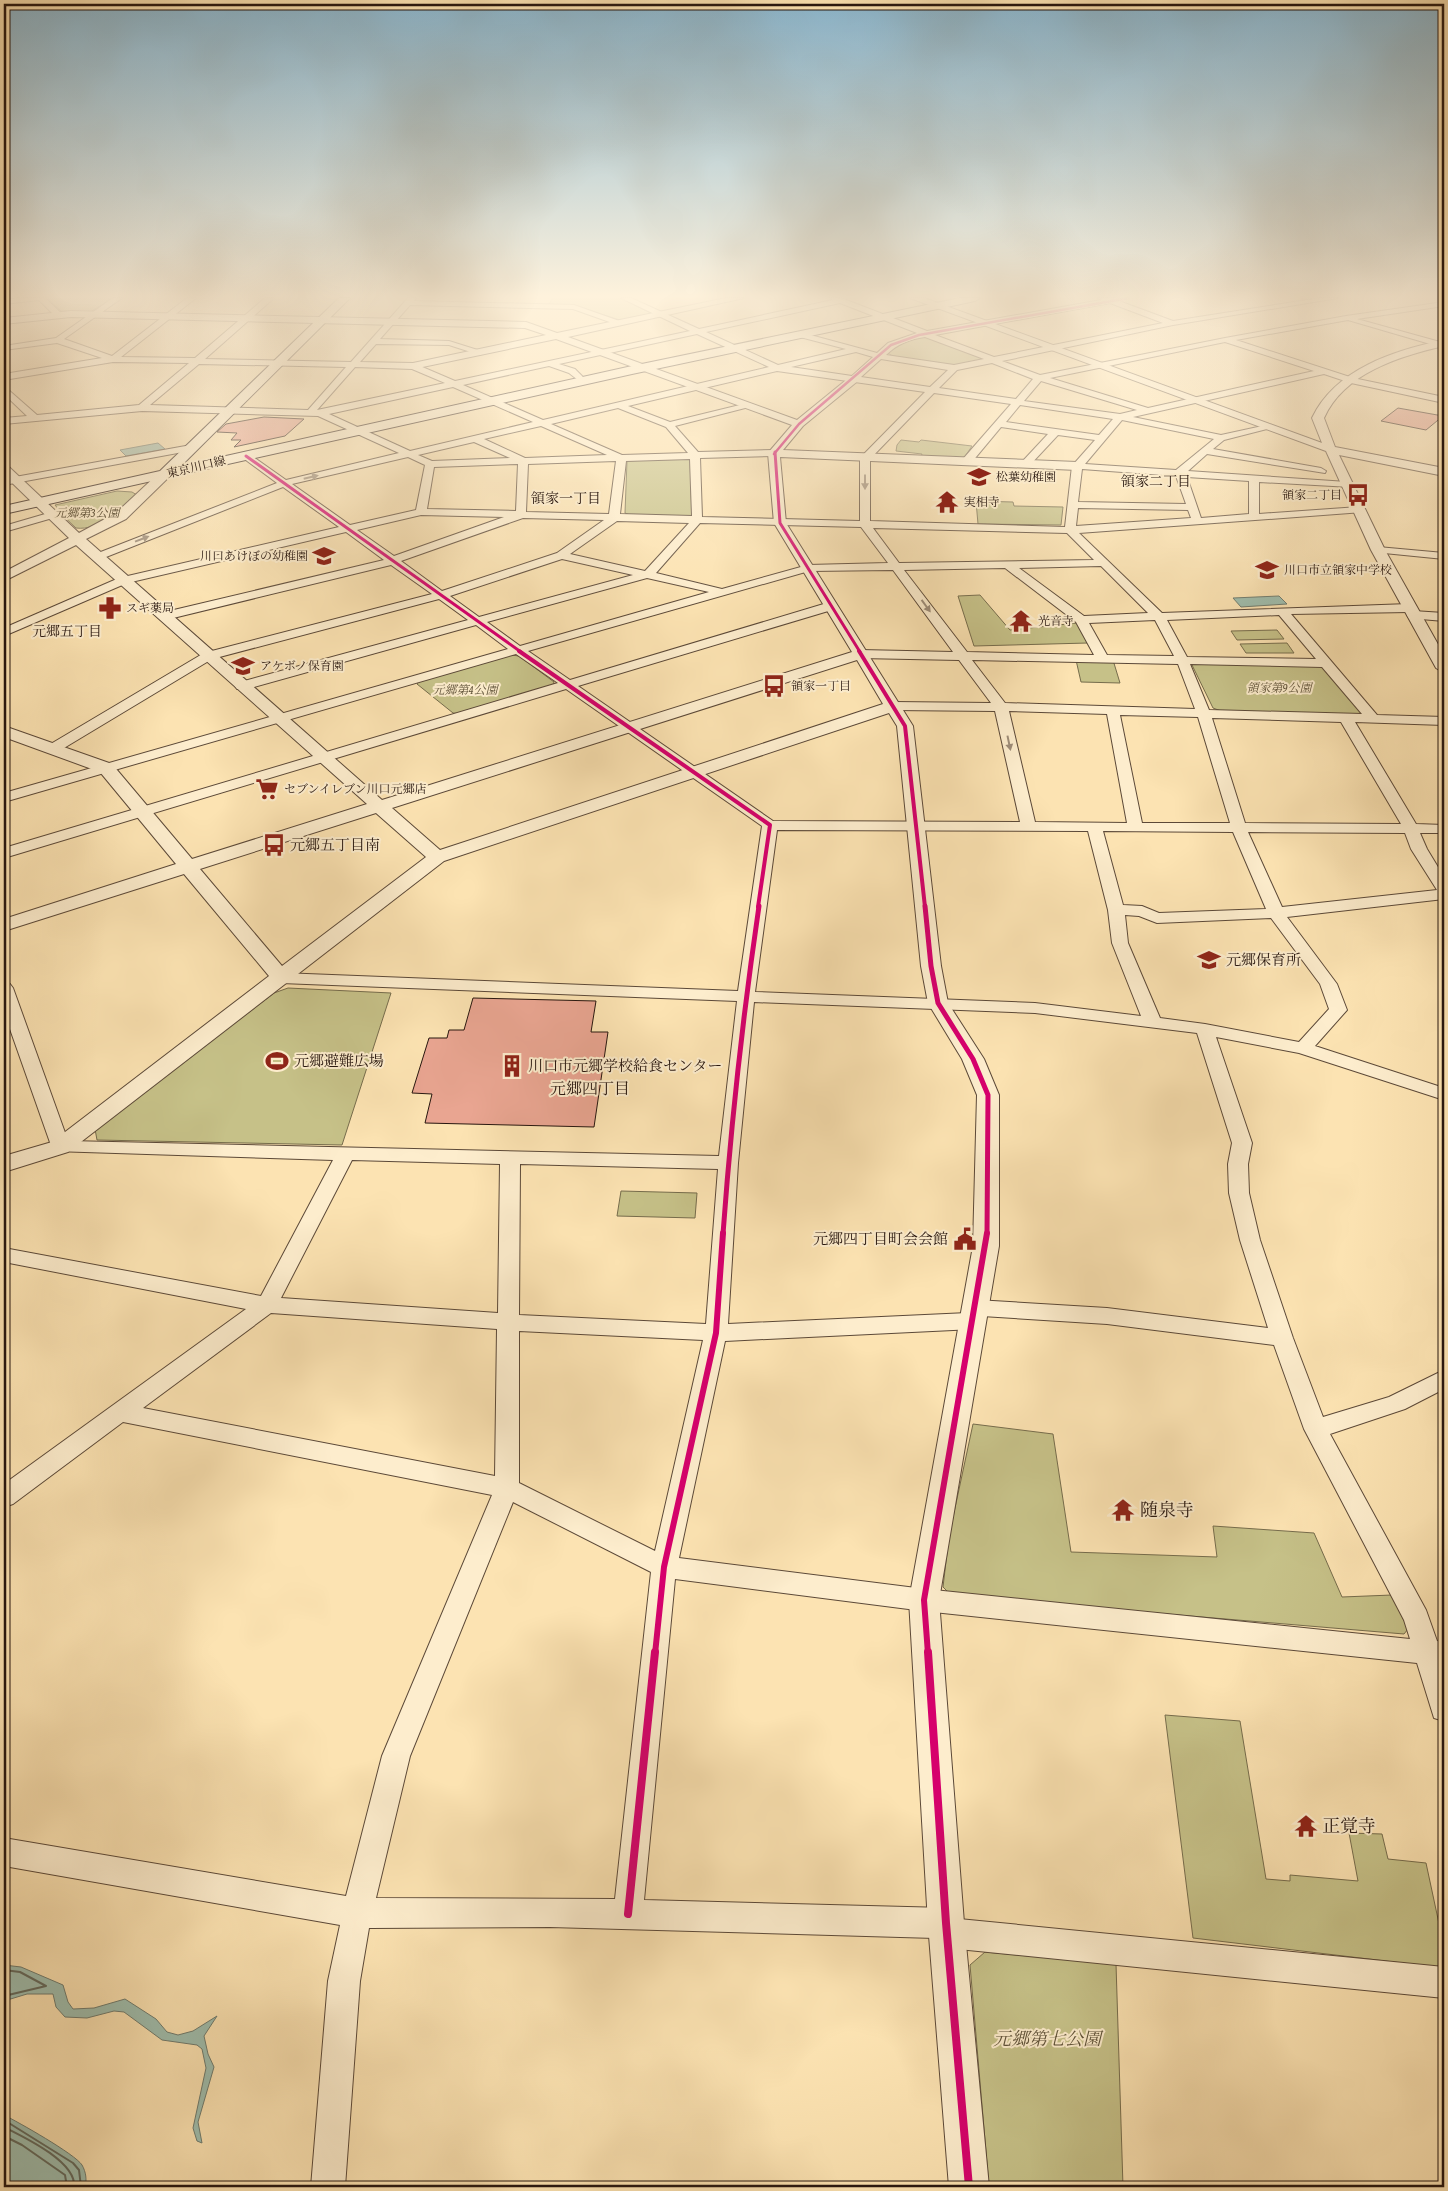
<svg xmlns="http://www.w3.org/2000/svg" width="1448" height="2191" viewBox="0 0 1448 2191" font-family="'Gentium Book Plus','Noto Serif JP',serif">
<rect width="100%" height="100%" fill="#fce3b2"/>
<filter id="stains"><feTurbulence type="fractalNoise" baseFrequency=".004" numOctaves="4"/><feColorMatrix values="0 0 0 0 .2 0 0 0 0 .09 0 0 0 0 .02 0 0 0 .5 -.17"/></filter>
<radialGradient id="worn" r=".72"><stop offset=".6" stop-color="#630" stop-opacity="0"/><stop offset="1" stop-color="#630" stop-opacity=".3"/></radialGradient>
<!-- green -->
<g fill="#c6c188" stroke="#766c4c">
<polygon points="46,298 113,298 90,312 61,311"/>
<polygon points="553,298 620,298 651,313 649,315 620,320 575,306 549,304"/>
<polygon points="922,337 929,337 984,358 984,360 957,366 894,357 888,353 899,344"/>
<polygon points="901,440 919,442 921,440 972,446 964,458 921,457 922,454 896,451 897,445"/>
<polygon points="685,458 690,460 692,516 630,515 625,513 627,461"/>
<path d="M117 491 132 492 137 495C121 509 99 531 76 528L58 511 59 510 55 505Z"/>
<polygon points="976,501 1013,502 1014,506 1063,507 1061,525 978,524"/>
<polygon points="980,595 1010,630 1077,623 1088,643 974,646 958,596"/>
<polygon points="1277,630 1284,639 1237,640 1231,631"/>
<polygon points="1287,643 1294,653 1246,653 1240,644"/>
<polygon points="511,655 519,656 554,682 552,687 461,714 453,713 417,684 419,681"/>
<polygon points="1076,660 1113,660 1120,683 1081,682"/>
<polygon points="1198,663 1315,665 1325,668 1362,712 1357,715 1221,711 1213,708 1192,665"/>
<polygon points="288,988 391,993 342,1145 97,1140 95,1129 274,993"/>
<polygon points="621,1191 697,1193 695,1218 617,1216"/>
<polygon points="973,1424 1053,1434 1071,1552 1217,1557 1213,1526 1314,1533 1342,1597 1392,1595 1408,1629 1404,1634 952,1596 943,1587 949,1536"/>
<polygon points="1165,1715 1240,1721 1266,1879 1290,1881 1290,1875 1358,1881 1349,1833 1382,1834 1388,1859 1426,1863 1444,1947 1444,1968 1193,1938"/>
<polygon points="985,1952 1116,1964 1123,2187 989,2187 970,1965"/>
</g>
<!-- water -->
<g fill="#9fbeae" stroke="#6f7b6e">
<polygon points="158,443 165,449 126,456 120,450"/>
<polygon points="1279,596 1287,604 1241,607 1233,598"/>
<polygon points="4,1965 21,1967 63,1985 68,2002 73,2009 94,2008 125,1999 156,2019 167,2032 178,2035 193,2031 217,2016 204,2036 208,2054 214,2067 198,2122 202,2143 197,2141 193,2128 206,2068 202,2049 197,2045 162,2040 124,2012 114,2011 87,2018 65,2017 56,2007 53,1994 27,1994 4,2001"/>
<path d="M4 2115C18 2122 75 2154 82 2165 86 2172 87 2180 85 2187H4Z"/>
</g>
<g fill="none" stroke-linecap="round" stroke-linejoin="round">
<!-- shore -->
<g stroke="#636a5e" stroke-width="2">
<polyline points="4,1970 20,1972 46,1986 4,1996"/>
<polyline points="4,2120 73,2163 79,2170 81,2187"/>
<path d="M4 2127C24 2137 77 2162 74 2187"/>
<polyline points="4,2136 22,2145 65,2175 67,2187"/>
</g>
</g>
<!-- building -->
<g fill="#e9a591" stroke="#27160f">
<polygon points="1398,408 1443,416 1426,430 1381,421"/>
<polygon points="264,417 304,419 285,436 234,447 241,440 231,440 237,433 217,432 226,424"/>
<polygon points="473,998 596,1001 591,1032 608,1032 594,1127 425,1123 432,1094 412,1093 429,1038 447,1038 449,1030 464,1030"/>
</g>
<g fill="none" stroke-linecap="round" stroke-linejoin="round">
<defs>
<g id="minor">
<polygon points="19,298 45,298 62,314 55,316 39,300 4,304 4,300"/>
<path d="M113 298H122L64 339 112 356 187 298H196L121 357 195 358 265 298H274L205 359 351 362 408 298H416L414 301 574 305 625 323 618 325 573 309 410 305 380 339 449 341 484 352 480 355 449 345 376 344 360 362 413 363 455 381 690 331 621 298H631L699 329 833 300 830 298H841L927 331 1101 300 1098 298H1119V301L1173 321 1319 298H1338L1173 325 1002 361 1040 375 1225 338 1346 316 1444 302V306L1357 319 1440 342V346H1437L1348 320 1236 340 1353 378 1444 397V403L1351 383 1324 374 1133 417 1221 435 1267 425V429L1224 440 1213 449 1321 468 1326 471 1325 473 1207 454 1188 471 1347 482 1352 485 1351 487 1259 482V514L1359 507 1363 508V512L1079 533 1162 613 1409 604 1415 608 1409 612 1291 614 1377 715 1444 717V725L1355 722 1416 824 1444 825V833H1420L1427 849 1444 877V899L1287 917 1337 984 1347 1010 1315 1046 1444 1088V1100L1299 1053 1216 1037 1252 1143 1248 1164 1249 1193 1260 1240 1293 1338 1323 1417 1389 1397 1444 1370V1389L1405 1409 1330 1434 1426 1610 1437 1641 1444 1642V1721L1434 1718 1417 1663 924 1611 675 1579 644 1900 946 1908 957 1912 959 1919 1444 1967V1998L948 1948 937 1944 935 1938 550 1927 369 1928 360 1981 345 2187H311L328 1981 340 1925 4 1866V1838L346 1896 382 1756 492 1495 123 1422 13 1504 4 1507V1484L246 1309 4 1262V1248L261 1296 333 1160 53 1151 4 1012V983L10 984 13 988 68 1141 719 1156 737 1001 281 983 275 982 272 978 275 974 281 973 738 991 762 826 566 689 4 858V848L558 683 516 654 4 802V793L508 649 476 625 247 689H237L235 686 237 683 468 620 439 599 212 659 59 751H49L47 748 49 745 204 653 432 594 391 565 165 620 159 616 161 613 384 560 346 532 127 583 4 636V628L119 578 339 527 283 487 101 559H93V555L277 483 243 458V454H249L286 480 399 453 318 416 142 411 4 424V418L27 416 4 394V386L37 415 139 405 189 363 113 362 4 380V374L102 358 57 343 4 350V346L56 338ZM840 303 917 333 888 343 877 353 803 333H800V337L846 349 778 365 706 332ZM1110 303 1163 323 994 357 935 335ZM697 334 769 367 543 420 463 385 549 366 569 373 583 384 587 381 575 369 559 364ZM925 337 984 359 954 365 886 355C897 344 910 339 925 337ZM1225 342 1314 371 1148 408 1050 378ZM856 352 873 357 852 376 791 367ZM881 359 948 370 930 387 861 377ZM992 363 1033 379 1016 399 939 388 957 370ZM199 364 346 367 308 410 150 405ZM355 367 412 369 445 383 317 410ZM777 371 925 392 860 458V521L702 517 700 458 774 456 779 453 774 450 698 452 675 426 753 406 748 403 670 422 628 406ZM1041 381 1137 410 1120 414 1024 401ZM453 387 533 422 410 451 329 414ZM934 393 1011 404 963 459V463H971L1001 427 1048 434 1020 464 1025 467 1029 466 1058 435 1095 440 1072 466 1065 527 870 521V459ZM1020 405 1113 419 1099 435 1006 422ZM618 408 666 427 688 453 622 455 551 424ZM1122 420 1214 439 1176 470 1085 464ZM541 426 607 455 525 458 484 439ZM474 442 510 458 432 461 418 455ZM408 457 425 465 416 510 350 525 292 484ZM690 459 692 516 620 514 626 461ZM616 461 609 514 526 512 528 464ZM518 464 516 511 427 509 434 467ZM1082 469 1176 476 1186 504 1078 502ZM1187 477 1249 481V514L1201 518ZM1078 508 1188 510 1191 518 1076 526ZM421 515 504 517 394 556 357 530ZM523 518 604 520 557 553 442 591 401 561ZM617 521 689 523 645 571 570 554ZM700 523 861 527 888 563 808 565 722 589 656 573ZM873 528 1067 533 1094 560 899 563ZM562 559 633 575 479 617 450 596ZM1101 566 1148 613 1084 616 1019 568ZM1005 568 1076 622 1094 655 967 652 904 570ZM893 570 953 652 860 650 854 654 860 658 959 660 991 703 893 702 886 706 893 710 995 711 1020 822 773 821 578 686 835 609V603H827L570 680 528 651 809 571ZM647 578 709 592 520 646 487 622ZM1279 615 1316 659 1187 657 1167 620ZM1155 620 1174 656 1107 655 1089 623ZM972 660 1178 664 1195 709 1005 703ZM1190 664 1322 667 1362 714 1209 710ZM1009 711 1107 714 1127 823 1035 822ZM1120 715 1198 717 1230 823H1142ZM1212 718 1341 722 1401 824 1245 823ZM777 830 1088 831 1108 910 1112 943 1141 1016 1035 1003 755 992ZM1103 831 1233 832 1266 909 1159 913 1142 906 1123 905ZM1248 832 1405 833 1411 849 1437 890 1282 907ZM1125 915 1139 916 1157 923 1271 918 1320 984 1329 1009 1299 1042 1205 1024 1160 1018 1128 943ZM754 1002 1035 1013 1197 1033 1232 1143 1228 1164 1229 1193 1240 1240 1268 1328 1107 1308 976 1300 968 1302 965 1308 968 1313 728 1324 738 1163ZM352 1160 500 1164 498 1313 281 1298ZM520 1164 718 1169 706 1324 519 1315ZM271 1313 497 1329 495 1476 143 1408ZM982 1316 1107 1324 1274 1345 1304 1429 1404 1620 1410 1639 924 1589 679 1558 725 1341 974 1329 982 1327 985 1321ZM519 1331 703 1340 655 1551 519 1483ZM513 1502 651 1572 615 1899 376 1898 410 1756Z"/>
<polygon points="191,445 196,448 194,450 4,485 4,479"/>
<polygon points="52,512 57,515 56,517 4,532 4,526"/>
<polygon points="1378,547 1444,553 1444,559 1374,552 1374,548"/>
<polygon points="1413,611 1444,613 1444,621 1409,618 1407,615"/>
</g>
<g id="tertiary">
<path d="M726 298H744L568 337 797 420 851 376H859V380L803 426 783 450 1077 462 1083 466 1077 470 780 457 786 523 913 726 941 966 948 1003 984 1059 999 1095V1246L939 1600 964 1923 989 2187H949L928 1923 909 1600 973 1246 977 1095 962 1059 928 1003 921 966 897 726 889 713 444 861 68 1152 4 1172V1156L52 1142 269 976 184 874 4 931V919L176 864 100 772 4 737V726L112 764 192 859 367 804 76 545 4 581V572L69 538 4 475V465L8 466 79 533 116 513 160 472H168L170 475 168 478 126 519 86 539 382 800 852 652 774 523 768 453 792 425 556 339 413 369 408 366 413 363 546 335 525 328 71 317 4 324V318L71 311 526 322 557 333ZM857 660 883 704 440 850 392 808ZM376 813 426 857 282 966 200 869Z"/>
<path d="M910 298H924L1322 443 1312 418C1335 369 1395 350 1444 340V346C1400 356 1344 373 1324 418L1335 447 1444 468V476L1339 455 1385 550 1444 655V673L1436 668 1371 550 1326 451Z"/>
</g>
<polygon id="secondary" points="339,298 350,298 181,466 632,366 960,298 980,298 975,301 632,374 4,514 4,506 160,471"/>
</defs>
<!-- minor casing -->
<use href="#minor" stroke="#5c4938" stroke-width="2"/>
<!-- tertiary casing -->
<use href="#tertiary" stroke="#5c4938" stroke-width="2"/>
<!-- secondary casing -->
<use href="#secondary" stroke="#27160f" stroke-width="2"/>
<!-- minor -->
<use href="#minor" fill="#fdedcd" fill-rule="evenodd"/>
<!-- tertiary -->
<use href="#tertiary" fill="#fdedcd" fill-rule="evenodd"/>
<!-- secondary -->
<use href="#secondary" fill="#fdedcd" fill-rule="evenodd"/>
<defs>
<polyline id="cycleway-far5" points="774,454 799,424 891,345 919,335 1129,298"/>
<g id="cycleway-far4">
<polyline points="775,452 780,523 860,652"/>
<polyline points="246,456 521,652"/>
</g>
<g id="cycleway-far3">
<polyline points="519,651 770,825 758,907"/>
<polyline points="859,651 905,726 925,907"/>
</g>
<g id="cycleway-far2">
<polyline points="925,906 931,966 938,1003 973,1059 988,1095 987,1234"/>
<path d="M723 1234C731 1124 743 1015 759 906"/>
</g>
<g id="cycleway-far1">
<polyline points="655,1654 664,1567 716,1333 723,1233"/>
<polyline points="928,1654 924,1600 987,1233"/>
</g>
<g id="cycleway">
<polyline points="928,1652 946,1923 969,2187"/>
<polyline points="628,1914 655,1652"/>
</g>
</defs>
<!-- cycleway-far5 casing -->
<use href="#cycleway-far5" stroke="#fdedcd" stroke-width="4"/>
<!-- cycleway-far4 casing -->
<use href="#cycleway-far4" stroke="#fdedcd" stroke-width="5"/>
<!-- cycleway-far3 casing -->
<use href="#cycleway-far3" stroke="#fdedcd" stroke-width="6"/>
<!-- cycleway-far2 casing -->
<use href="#cycleway-far2" stroke="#fdedcd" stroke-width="8"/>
<!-- cycleway-far1 casing -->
<use href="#cycleway-far1" stroke="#fdedcd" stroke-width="9"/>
<!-- cycleway casing -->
<use href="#cycleway" stroke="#fdedcd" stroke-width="11"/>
<!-- cycleway-far5 -->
<use href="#cycleway-far5" stroke="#d6006c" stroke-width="2.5"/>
<!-- cycleway-far4 -->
<use href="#cycleway-far4" stroke="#d6006c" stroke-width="3"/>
<!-- cycleway-far3 -->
<use href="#cycleway-far3" stroke="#d6006c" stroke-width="4"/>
<!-- cycleway-far2 -->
<use href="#cycleway-far2" stroke="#d6006c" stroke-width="5"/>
<!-- cycleway-far1 -->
<use href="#cycleway-far1" stroke="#d6006c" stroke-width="6"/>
<!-- cycleway -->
<use href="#cycleway" stroke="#d6006c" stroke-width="8"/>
</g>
<!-- one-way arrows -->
<defs><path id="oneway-solid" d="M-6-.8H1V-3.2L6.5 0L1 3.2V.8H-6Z" transform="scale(1.25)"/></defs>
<g fill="#9d8c78">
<use href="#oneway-solid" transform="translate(311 477) rotate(-13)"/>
<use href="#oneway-solid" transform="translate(865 482) rotate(90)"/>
<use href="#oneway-solid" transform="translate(142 539) rotate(-21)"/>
<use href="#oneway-solid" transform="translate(926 606) rotate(54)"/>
<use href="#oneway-solid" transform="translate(1009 743) rotate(78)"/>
</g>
<!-- sky -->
<linearGradient id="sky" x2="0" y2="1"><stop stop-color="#8bb8d1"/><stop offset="0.49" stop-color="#fef2dc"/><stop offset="1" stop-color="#fef2dc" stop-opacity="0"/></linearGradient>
<rect width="1448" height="605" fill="url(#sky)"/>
<!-- icons -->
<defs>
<symbol id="school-bare" viewBox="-9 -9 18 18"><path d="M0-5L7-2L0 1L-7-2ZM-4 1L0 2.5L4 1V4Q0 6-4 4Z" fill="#8f2418" stroke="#fdedcd" stroke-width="2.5" paint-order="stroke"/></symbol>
<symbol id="bus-bare" viewBox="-9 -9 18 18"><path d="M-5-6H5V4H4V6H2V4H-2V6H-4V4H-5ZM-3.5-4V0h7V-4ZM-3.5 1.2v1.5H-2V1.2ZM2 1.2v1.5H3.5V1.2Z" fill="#8f2418" stroke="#fdedcd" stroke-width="2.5" paint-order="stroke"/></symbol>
<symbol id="temple-bare" viewBox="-9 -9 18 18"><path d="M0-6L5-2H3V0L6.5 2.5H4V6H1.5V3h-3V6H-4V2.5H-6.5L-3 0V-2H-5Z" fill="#8f2418" stroke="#fdedcd" stroke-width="2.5" paint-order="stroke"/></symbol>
<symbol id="pharmacy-bare" viewBox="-9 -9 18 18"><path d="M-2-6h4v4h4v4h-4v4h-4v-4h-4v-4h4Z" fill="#8f2418" stroke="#fdedcd" stroke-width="2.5" paint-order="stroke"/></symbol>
<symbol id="supermarket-bare" viewBox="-9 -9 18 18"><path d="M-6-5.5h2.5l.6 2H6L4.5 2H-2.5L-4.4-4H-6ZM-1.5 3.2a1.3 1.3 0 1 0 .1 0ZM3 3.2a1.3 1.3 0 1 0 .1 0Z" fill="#8f2418" stroke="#fdedcd" stroke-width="2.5" paint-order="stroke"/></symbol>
<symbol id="stadium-bare" viewBox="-9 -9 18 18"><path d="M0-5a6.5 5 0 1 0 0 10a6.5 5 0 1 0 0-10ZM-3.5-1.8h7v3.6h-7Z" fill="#8f2418" stroke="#fdedcd" stroke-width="2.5" paint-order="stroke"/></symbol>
<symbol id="building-bare" viewBox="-9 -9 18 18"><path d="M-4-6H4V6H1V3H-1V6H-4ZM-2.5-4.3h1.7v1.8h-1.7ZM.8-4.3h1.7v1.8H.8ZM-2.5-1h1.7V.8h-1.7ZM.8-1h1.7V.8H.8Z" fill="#8f2418" stroke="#fdedcd" stroke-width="2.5" paint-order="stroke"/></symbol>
<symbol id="civic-bare" viewBox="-9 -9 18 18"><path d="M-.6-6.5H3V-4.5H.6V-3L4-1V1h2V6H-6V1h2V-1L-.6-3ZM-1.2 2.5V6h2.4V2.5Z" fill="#8f2418" stroke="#fdedcd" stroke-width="2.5" paint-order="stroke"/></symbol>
</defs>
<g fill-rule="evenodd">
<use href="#school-bare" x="963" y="461" width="32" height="32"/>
<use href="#bus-bare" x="1342" y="479" width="32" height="32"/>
<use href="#temple-bare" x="931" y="486" width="32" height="32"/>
<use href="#school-bare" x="308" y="540" width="32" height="32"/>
<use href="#school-bare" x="1251" y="554" width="32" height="32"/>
<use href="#pharmacy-bare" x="94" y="592" width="32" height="32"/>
<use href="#temple-bare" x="1005" y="605" width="32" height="32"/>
<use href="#school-bare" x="227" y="650" width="32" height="32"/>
<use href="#bus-bare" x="758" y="670" width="32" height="32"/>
<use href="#supermarket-bare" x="251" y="773" width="32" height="32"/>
<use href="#bus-bare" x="258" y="829" width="32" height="32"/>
<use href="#school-bare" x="1193" y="944" width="32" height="32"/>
<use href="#stadium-bare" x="261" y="1045" width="32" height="32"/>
<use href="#building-bare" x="496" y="1050" width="32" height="32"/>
<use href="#civic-bare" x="949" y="1223" width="32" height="32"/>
<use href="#temple-bare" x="1107" y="1494" width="32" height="32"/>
<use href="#temple-bare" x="1290" y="1810" width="32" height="32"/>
</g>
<g text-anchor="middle" stroke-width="4" stroke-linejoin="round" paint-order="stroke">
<!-- far-street labels -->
<g font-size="12" fill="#27160f" stroke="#fdedcd">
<text transform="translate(196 467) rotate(-13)" y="4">東京川口線</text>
</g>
<!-- far-poi labels -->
<g font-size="12" fill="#27160f" stroke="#fdedcd" text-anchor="start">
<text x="996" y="481">松葉幼稚園</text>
<text x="1342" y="499" text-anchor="end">領家二丁目</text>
<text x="964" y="506">実相寺</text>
<text x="308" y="560" text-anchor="end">川口あけぼの幼稚園</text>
<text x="1284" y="574">川口市立領家中学校</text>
<text x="126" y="612">スギ薬局</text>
<text x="1038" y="625">光音寺</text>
<text x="260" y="670">アケボノ保育園</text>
<text x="791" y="690">領家一丁目</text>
<text x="284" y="793">セブンイレブン川口元郷店</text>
</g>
<!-- far-park labels -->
<g font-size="12" font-style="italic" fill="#5f5239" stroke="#fdedcd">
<text x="87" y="517">元郷第3公園</text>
<text x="1279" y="692">領家第9公園</text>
<text x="465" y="694">元郷第4公園</text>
</g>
<!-- far-neighbourhood labels -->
<g font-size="14" fill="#27160f" stroke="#fdedcd">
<text x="1156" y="486">領家二丁目</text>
<text x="566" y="503">領家一丁目</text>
<text x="67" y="636">元郷五丁目</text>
</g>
<!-- poi labels -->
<g font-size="15" fill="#27160f" stroke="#fdedcd" text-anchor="start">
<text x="290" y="850">元郷五丁目南</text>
<text x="1226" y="965">元郷保育所</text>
<text x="294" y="1066">元郷避難広場</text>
<text x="528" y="1071">川口市元郷学校給食センター</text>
<text x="948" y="1244" text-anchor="end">元郷四丁目町会会館</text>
</g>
<!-- neighbourhood labels -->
<g font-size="16" fill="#27160f" stroke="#fdedcd">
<text x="590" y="1094">元郷四丁目</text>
</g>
<!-- near-poi labels -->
<g font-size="18" fill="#27160f" stroke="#fdedcd" text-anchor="start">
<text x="1140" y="1516">随泉寺</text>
<text x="1322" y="1832">正覚寺</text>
</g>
<!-- near-park labels -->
<g font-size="18" font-style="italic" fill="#5f5239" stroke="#fdedcd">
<text x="1047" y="2045">元郷第七公園</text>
</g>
</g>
<!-- margin -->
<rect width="1448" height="2191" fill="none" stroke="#fce3b2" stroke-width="20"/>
<rect x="5" y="5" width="1438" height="2181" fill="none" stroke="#27160f" stroke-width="2.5"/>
<rect x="10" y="10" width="1428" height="2171" fill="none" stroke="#27160f"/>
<rect width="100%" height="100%" filter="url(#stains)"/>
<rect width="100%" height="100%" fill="url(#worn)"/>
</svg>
